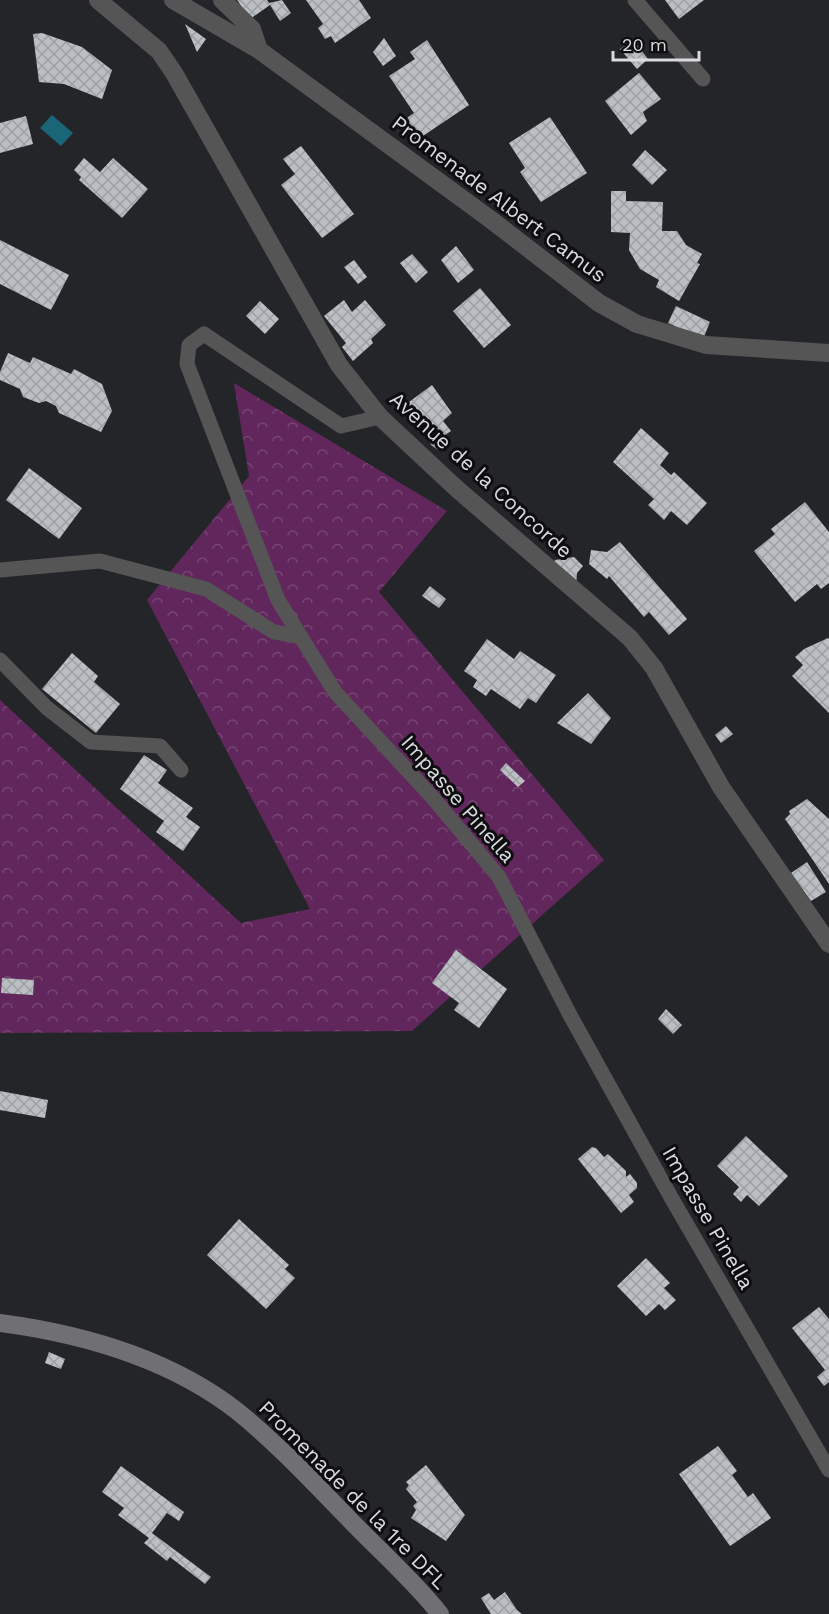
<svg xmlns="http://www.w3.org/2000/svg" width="829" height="1614" viewBox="0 0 829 1614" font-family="'Work Sans',sans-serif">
<defs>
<pattern id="forest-crowns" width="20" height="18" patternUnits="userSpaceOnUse" patternTransform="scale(1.5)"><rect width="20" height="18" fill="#61275c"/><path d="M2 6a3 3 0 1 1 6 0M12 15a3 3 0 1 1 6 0" fill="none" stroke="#774673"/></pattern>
<pattern id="building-cross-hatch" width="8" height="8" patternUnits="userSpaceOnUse" patternTransform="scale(1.5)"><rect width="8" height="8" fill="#bbbfc3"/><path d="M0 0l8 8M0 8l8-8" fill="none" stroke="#9ca0a3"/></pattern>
</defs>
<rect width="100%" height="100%" fill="#242528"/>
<!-- forest -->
<polygon fill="url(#forest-crowns)" points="234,383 447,511 379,592 604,860 412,1031 0,1033 0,700 241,923 310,909 147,600 249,476"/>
<!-- water -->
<polygon fill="#1a6577" points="52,115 73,133 61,146 40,128"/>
<!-- building -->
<g fill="url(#building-cross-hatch)">
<polygon points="237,0 267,0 269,3 282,0 291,13 280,21 270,5 250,19"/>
<polygon points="306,0 359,0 371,18 335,43 331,36 325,39 318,28 323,24"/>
<polygon points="665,0 704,0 679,19"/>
<polygon points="185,24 206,39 197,52"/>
<polygon points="42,33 82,47 112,70 102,99 64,84 39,82 33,34"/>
<polygon points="384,38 396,56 383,66 373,52"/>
<polygon points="427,40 469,105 414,142 401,122 414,113 389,76 415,59 410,52"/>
<polygon points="633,40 648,59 637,69 620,49"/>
<polygon points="639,73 661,99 643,112 647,121 631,135 605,101"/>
<polygon points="26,116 33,144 0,153 0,123"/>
<polygon points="550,117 587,173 541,202 520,172 525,168 509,143"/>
<polygon points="301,146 354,214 322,238 281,185 295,174 283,159"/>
<polygon points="645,150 667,170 652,185 632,165"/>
<polygon points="84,158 100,172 113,158 148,189 122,218 79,180 81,177 74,170"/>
<polygon points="611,191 626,191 626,201 663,202 662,231 677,231 686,245 702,254 697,263 700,264 679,301 656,287 659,280 640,269 629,250 630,233 611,232"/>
<polygon points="0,240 69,275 51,310 0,284"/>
<polygon points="456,246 474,270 458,283 441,260"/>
<polygon points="412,254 428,272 416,283 400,263"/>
<polygon points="354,260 367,277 358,284 344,267"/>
<polygon points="480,288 511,325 484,348 453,311"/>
<polygon points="344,300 352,312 365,300 386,325 371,339 373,343 353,361 342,347 346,343 324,316"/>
<polygon points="260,301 279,319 265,334 246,316"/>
<polygon points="676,306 710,322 703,339 668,323"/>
<polygon points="8,353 30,363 33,357 71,374 74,369 102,384 112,411 101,432 59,413 56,406 46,401 39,403 23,397 20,389 0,380 0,372"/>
<polygon points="432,385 452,413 443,421 451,431 445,435 447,444 438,450 431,445 430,439 405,405"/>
<polygon points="641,428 669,453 660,465 671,475 674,472 707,503 687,525 671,511 664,520 648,505 654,499 613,462"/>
<polygon points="29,468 82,508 59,539 6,500"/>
<polygon points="805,502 829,532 829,583 821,589 817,584 795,602 754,551 775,534 771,529"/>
<polygon points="620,542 687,619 669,635 649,612 644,617 609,576 607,579 589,564 591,550 607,552"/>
<polygon points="574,557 583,566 577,573 576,586 552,565 555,560"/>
<polygon points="430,586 446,599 439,608 422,596"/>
<polygon points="828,638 829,639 829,713 792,676 803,665 795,657 804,649"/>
<polygon points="487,639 514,659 520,651 556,675 536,703 528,698 520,709 491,689 486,696 473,687 477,680 464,671"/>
<polygon points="72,653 98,676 94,682 120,704 96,733 42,689"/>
<polygon points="588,693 611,718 591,744 557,723"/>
<polygon points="726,726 733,734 721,743 715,735"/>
<polygon points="144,755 167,770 158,783 193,808 186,817 200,827 183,851 156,832 164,821 120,789"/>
<polygon points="506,763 525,781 518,787 500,770"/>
<polygon points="807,799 829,819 829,884 785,819 790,814 789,811"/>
<polygon points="807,862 826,892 811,901 791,873"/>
<polygon points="456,950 507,989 479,1028 454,1010 459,1003 432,983"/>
<polygon points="2,978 34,980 33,995 1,993"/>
<polygon points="666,1009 682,1025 673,1034 658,1019"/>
<polygon points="0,1091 48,1100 45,1118 0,1110"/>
<polygon points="746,1136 788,1176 759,1206 747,1195 741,1202 733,1194 739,1187 717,1166"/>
<polygon points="592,1147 596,1148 604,1157 608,1154 626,1171 626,1177 630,1174 637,1183 637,1188 629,1195 634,1202 621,1213 578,1159"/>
<polygon points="239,1219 289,1265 285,1269 295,1278 266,1309 207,1255"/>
<polygon points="646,1258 670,1283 664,1288 676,1300 665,1310 659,1304 646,1316 617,1286"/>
<polygon points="819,1307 829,1319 829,1382 824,1386 817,1377 825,1370 792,1328"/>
<polygon points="49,1352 65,1359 61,1369 45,1363"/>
<polygon points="718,1446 737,1471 732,1475 748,1497 753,1493 771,1518 730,1546 679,1474"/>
<polygon points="426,1465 465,1515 446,1541 411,1518 416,1510 413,1506 417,1502 406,1489 409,1485 406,1482"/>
<polygon points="121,1466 184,1512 179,1521 167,1513 152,1533 211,1577 205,1584 170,1557 167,1561 144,1543 149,1538 118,1515 124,1508 102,1492"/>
<polygon points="505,1592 517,1610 522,1614 491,1614 481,1598 489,1593 494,1600"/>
</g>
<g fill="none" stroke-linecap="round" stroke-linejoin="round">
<!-- lane -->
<g stroke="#555556" stroke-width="15">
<polyline points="635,0 703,79"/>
<polyline points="380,417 341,426 204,334 189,345 187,364 278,600 335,692 433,798 499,877 570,1015 672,1199 829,1470"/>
<polyline points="0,570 100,561 206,589 274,632 301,637"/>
<polyline points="0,660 47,708 91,742 160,746 181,770"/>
</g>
<!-- street -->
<g stroke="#555556" stroke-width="18">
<polyline points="98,0 159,51 174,73 339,365 380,417 456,488 630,638 654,668 721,787 829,944"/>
<polyline points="173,0 259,50 490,219 599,303 637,324 706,345 829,353"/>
<polyline points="222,0 252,29 259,50"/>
</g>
<!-- secondary -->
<path stroke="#706f72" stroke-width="18" d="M0 1323C83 1334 170 1359 237 1411 278 1444 315 1484 352 1522 381 1552 414 1581 440 1614"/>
</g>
<g text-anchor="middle" stroke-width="6" stroke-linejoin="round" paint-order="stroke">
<!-- street labels -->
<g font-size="21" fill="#dadbdd" stroke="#0e0e10">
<text transform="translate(499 199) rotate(37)" y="7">Promenade Albert Camus</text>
<text transform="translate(481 475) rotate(42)" y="7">Avenue de la Concorde</text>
<text transform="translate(458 799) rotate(49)" y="7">Impasse Pinella</text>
<text transform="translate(708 1218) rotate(60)" y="7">Impasse Pinella</text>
<text transform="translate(353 1495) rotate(45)" y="7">Promenade de la 1re DFL</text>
</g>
</g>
<!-- scale -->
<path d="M613 51v9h86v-9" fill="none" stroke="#dadbdd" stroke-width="3"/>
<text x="622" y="51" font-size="18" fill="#dadbdd" stroke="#0e0e10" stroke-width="4.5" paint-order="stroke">20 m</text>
</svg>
